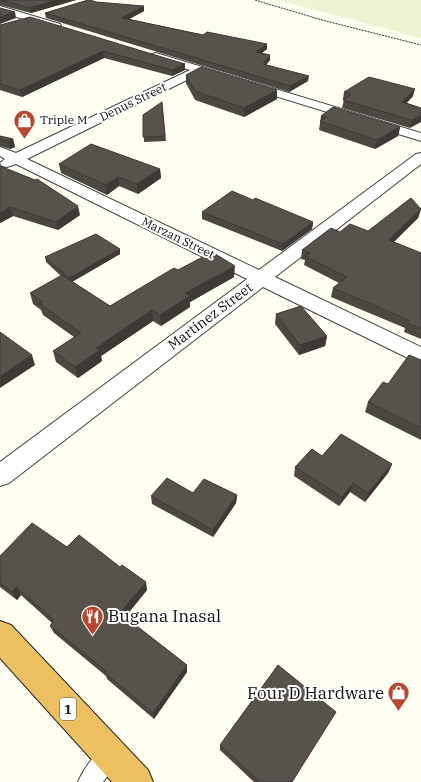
<svg xmlns="http://www.w3.org/2000/svg" width="421" height="782" viewBox="0 0 421 782" font-family="'IBM Plex Serif',serif">
<rect width="100%" height="100%" fill="#fefef1"/>
<!-- farmland -->
<polygon fill="#eef3d2" points="277,0 421,0 421,38"/>
<g fill="none" stroke-linecap="round" stroke-linejoin="round">
<defs>
<path id="lane" d="M111 743 119 746 122 754 119 762 103 782H78C84 768 97 749 111 743Z"/>
<g id="street">
<polygon points="0,6 60,24 61,26 56,29 0,12"/>
<polygon points="156,53 421,133 421,141 201,73 27,159 259,270 416,154 421,153 421,164 275,277 421,347 421,363 414,361 263,287 9,483 0,486 0,462 247,279 16,164 7,167 2,166 0,163 5,159 0,156 0,147 16,153 190,70 152,58 151,56 152,54"/>
</g>
<polygon id="highway" points="0,621 11,625 148,770 153,782 112,782 0,658"/>
</defs>
<!-- lane casing -->
<use href="#lane" stroke="#424242" stroke-width="2"/>
<!-- street casing -->
<use href="#street" stroke="#424242" stroke-width="2"/>
<!-- highway casing -->
<use href="#highway" stroke="#202020" stroke-width="2"/>
<!-- path -->
<polyline stroke="#313131" stroke-width="1" stroke-dasharray="2 1" stroke-linecap="butt" points="255,0 322,20 421,45"/>
<!-- lane -->
<use href="#lane" fill="#fff" fill-rule="evenodd"/>
<!-- street -->
<use href="#street" fill="#fff" fill-rule="evenodd"/>
<!-- highway -->
<use href="#highway" fill="#ecc061" fill-rule="evenodd"/>
</g>
<!-- wall -->
<g fill="#4b4741">
<polygon points="0,0 76,0 31,13 0,5"/>
<polygon points="96,2 144,11 129,19 203,35 267,44 267,49 262,53 270,55 270,60 266,65 308,81 289,92 46,18 45,13"/>
<polygon points="0,25 185,64 185,70 172,76 104,58 22,97 0,90"/>
<polygon points="186,75 277,99 244,117 195,100 186,83"/>
<polygon points="344,92 413,96 407,103 421,108 410,128 342,108 344,100 343,99"/>
<polygon points="162,102 166,141 144,142 143,115"/>
<polygon points="321,116 400,127 398,136 375,149 319,130"/>
<polygon points="0,136 13,139 15,147 10,149 0,146"/>
<polygon points="59,164 160,169 161,178 138,194 119,186 107,195 61,173"/>
<polygon points="0,166 80,215 58,230 13,216 0,223"/>
<polygon points="421,209 418,218 394,242 421,253 421,339 404,332 405,328 331,297 333,288 339,283 304,265 305,260 301,259 302,250 340,232 368,231"/>
<polygon points="202,212 313,222 312,229 282,251 202,219"/>
<polygon points="120,254 72,282 110,306 178,270 234,277 190,302 190,307 161,326 153,321 101,356 102,361 78,378 56,362 53,351 74,337 43,315 41,310 33,304 30,293 61,276 46,262 45,257"/>
<polygon points="276,314 327,336 325,346 299,355 275,324"/>
<polygon points="421,360 421,440 365,412 368,402 388,384"/>
<polygon points="322,456 392,464 388,473 365,502 350,492 339,506 294,476 295,467"/>
<polygon points="193,493 237,495 236,503 213,537 152,504 151,496"/>
<polygon points="67,547 147,590 125,617 187,672 154,719 107,679 106,676 54,633 50,626 52,623 21,595 17,600 0,587 0,556"/>
<polygon points="220,745 293,782 254,782 220,750"/>
</g>
<!-- shaded-wall -->
<g fill="#3d3935">
<polygon points="56,0 76,0 31,13 30,8"/>
<polygon points="144,6 144,11 122,23 122,18"/>
<polygon points="15,12 16,18 0,24 0,17"/>
<polygon points="267,44 267,49 255,58 256,52"/>
<polygon points="103,51 104,58 22,97 20,90"/>
<polygon points="270,55 270,60 262,70 263,64"/>
<polygon points="185,64 185,70 172,76 172,70"/>
<polygon points="309,76 308,81 289,92 290,86"/>
<polygon points="415,89 413,96 400,109 402,102"/>
<polygon points="277,90 277,99 244,117 244,108"/>
<polygon points="421,115 421,122 410,128 412,120"/>
<polygon points="400,127 398,136 375,149 377,140"/>
<polygon points="13,139 15,147 10,149 8,141"/>
<polygon points="160,169 161,178 138,194 137,184"/>
<polygon points="118,177 119,186 107,195 106,185"/>
<polygon points="78,206 80,215 58,230 56,222"/>
<polygon points="10,207 13,216 0,223 0,213"/>
<polygon points="421,209 418,218 386,249 389,240"/>
<polygon points="313,222 312,229 282,251 283,244"/>
<polygon points="120,249 120,254 70,283 69,278"/>
<polygon points="235,266 234,277 190,302 190,307 161,326 160,315 185,293"/>
<polygon points="152,310 153,321 101,356 102,361 78,378 75,367 96,348"/>
<polygon points="327,336 325,346 299,355 300,345"/>
<polygon points="32,355 35,365 0,388 0,376"/>
<polygon points="392,464 388,473 365,502 368,493"/>
<polygon points="353,483 350,492 339,506 342,497"/>
<polygon points="237,495 236,503 213,537 213,530"/>
<polygon points="146,582 147,590 122,621 120,613"/>
<polygon points="16,587 21,595 17,600 12,592"/>
<polygon points="187,665 187,672 154,719 153,713"/>
</g>
<!-- building -->
<g fill="#57524c" stroke="#3d3935">
<polygon points="1,0 56,0 30,8"/>
<polygon points="88,0 90,0 96,2 144,6 122,18 203,35 207,32 267,44 256,52 270,55 263,64 309,76 290,86 45,13"/>
<polygon points="0,8 15,12 0,17"/>
<polygon points="30,17 185,64 172,70 103,51 20,90 0,84 0,25"/>
<polygon points="201,67 277,90 244,108 195,91 186,75"/>
<polygon points="369,77 415,89 402,102 421,108 421,115 412,120 343,100 351,94 344,92"/>
<polygon points="162,102 165,136 143,137 143,115"/>
<polygon points="333,107 400,127 377,140 320,121 326,117 321,116"/>
<polygon points="0,136 13,139 8,141 0,139"/>
<polygon points="91,144 160,169 137,184 118,177 106,185 59,164"/>
<polygon points="0,166 35,180 37,179 78,206 56,222 10,207 0,213"/>
<polygon points="232,191 253,200 255,198 313,222 283,244 202,212"/>
<polygon points="411,198 421,209 389,240 421,253 421,329 407,323 409,320 333,288 347,277 305,256 310,253 302,250 331,228 340,232 350,224 368,231"/>
<polygon points="96,234 120,249 69,278 45,257"/>
<polygon points="212,252 235,266 185,293 190,296 160,315 152,310 96,348 100,350 75,367 53,351 81,333 40,304 43,302 30,293 62,275 110,306 174,268 178,270"/>
<polygon points="301,306 327,336 300,345 276,314"/>
<polygon points="0,332 32,355 0,376"/>
<polygon points="409,355 421,360 421,428 368,402 383,382 388,384"/>
<polygon points="341,434 392,464 368,493 353,483 342,497 295,467 312,449 322,456"/>
<polygon points="167,478 193,493 204,479 237,495 213,530 151,496"/>
<polygon points="32,523 67,547 79,535 120,567 122,565 146,582 120,613 187,665 153,713 105,673 106,671 50,626 54,620 16,587 12,592 0,583 0,556"/>
<polygon points="278,665 336,712 292,782 260,782 220,745"/>
</g>
<!-- icons -->
<defs>
<symbol id="shop-pin" viewBox="-11 -11 22 30"><path d="M0 17L-7.5 6A9.5 9.5 0 1 1 7.5 6Z" fill="#b7472e" stroke="#fff"/><path d="M-5-2.5h2.3a2.7 3.5 0 0 1 5.4 0H5L5.5 6h-11ZM-1.5-2.5h3a1.5 2.3 0 0 0-3 0Z" fill="#fff"/></symbol>
<symbol id="restaurant-pin" viewBox="-11 -11 22 30"><path d="M0 17L-7.5 6A9.5 9.5 0 1 1 7.5 6Z" fill="#b7472e" stroke="#fff"/><path d="M-5-6h1v4h1v-4h1v4h1v-4h1v5L-1.5 .5V6h-2V.5L-5-1ZM5-6V6H3V1.5H1.5Q1.5-4 5-6Z" fill="#fff"/></symbol>
</defs>
<g fill-rule="evenodd">
<use href="#shop-pin" x="12" y="108" width="25" height="34"/>
<use href="#restaurant-pin" x="80" y="604" width="25" height="34"/>
<use href="#shop-pin" x="386" y="680" width="25" height="34"/>
</g>
<g text-anchor="middle" stroke-width="4" stroke-linejoin="round" paint-order="stroke">
<!-- far-street labels -->
<g font-size="12" fill="#0f0f0f" stroke="#fff">
<text transform="translate(133 102) rotate(-26)" y="4">Denus Street</text>
<text transform="translate(178 238) rotate(26)" y="4">Marzan Street</text>
</g>
<!-- far-poi labels -->
<g font-size="12" fill="#0f0f0f" stroke="#fff" text-anchor="start">
<text x="40" y="124">Triple M</text>
</g>
<!-- shield labels -->
<rect fill="#fff" stroke="#575757" stroke-width="1" x="60" y="698" width="16" height="22" rx="3"/>
<g font-size="13" font-weight="bold" fill="#0f0f0f">
<text x="68" y="714">1</text>
</g>
<!-- street labels -->
<g font-size="14" fill="#0f0f0f" stroke="#fff">
<text transform="translate(210 316) rotate(-37)" y="5">Martinez Street</text>
</g>
<!-- near-poi labels -->
<g font-size="17" fill="#0f0f0f" stroke="#fff" text-anchor="start">
<text x="108" y="622">Bugana Inasal</text>
<text x="384" y="699" text-anchor="end">Four D Hardware</text>
</g>
</g>
</svg>
